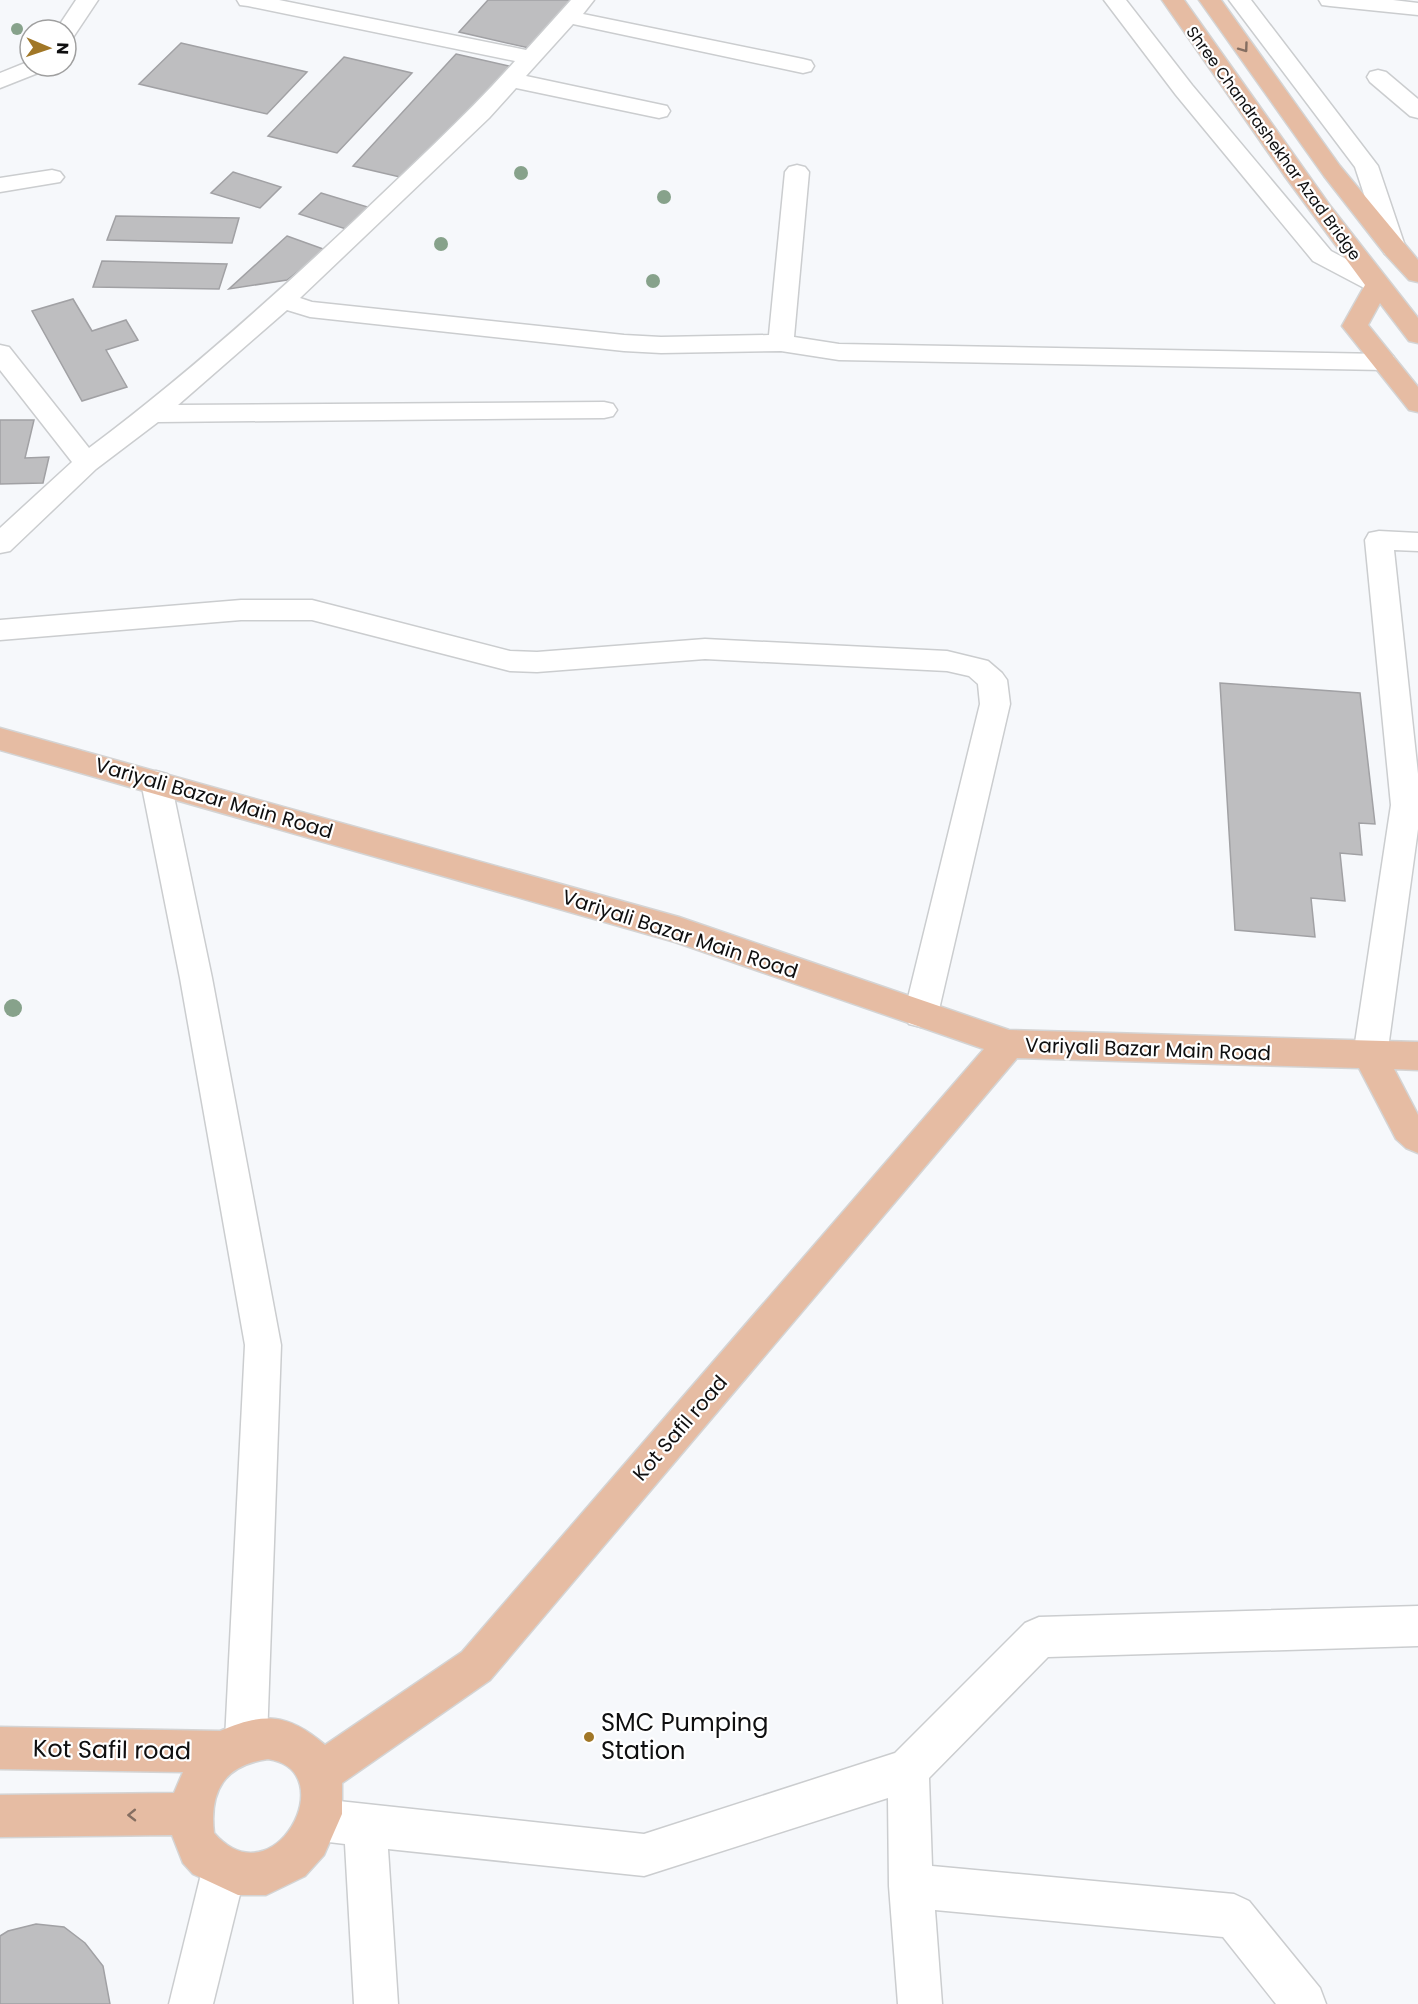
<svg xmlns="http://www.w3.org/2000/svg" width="1418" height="2004" viewBox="0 0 1418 2004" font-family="Poppins,sans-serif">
<rect width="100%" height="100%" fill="#f6f8fb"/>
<!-- building -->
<g fill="#bebec0" stroke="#a1a1a4" stroke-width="1.5">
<polygon points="488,0 571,0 529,48 459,32"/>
<polygon points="181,43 307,72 267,114 139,84"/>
<polygon points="456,54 513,67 404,178 353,166"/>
<polygon points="344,57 412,73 337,153 268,136"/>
<polygon points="233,172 281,187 260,208 211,193"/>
<polygon points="321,193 371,208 349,230 299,214"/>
<polygon points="116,216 239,218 232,243 107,240"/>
<polygon points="287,236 326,250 287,280 229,289"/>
<polygon points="102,261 227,264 219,289 93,287"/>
<polygon points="73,299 92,331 126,320 138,340 106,350 127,387 82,401 32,311"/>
<polygon points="0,420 34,420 25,458 49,457 43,483 0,484"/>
<polygon points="1220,683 1360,693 1375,824 1359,823 1362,855 1340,853 1345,901 1311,898 1315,937 1235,930"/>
<polygon points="36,1924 64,1927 85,1943 103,1966 110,2004 0,2004 0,1936 8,1931"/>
</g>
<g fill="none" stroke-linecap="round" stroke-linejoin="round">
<defs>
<g id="minor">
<polygon points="76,0 98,0 74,36 66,38 66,30 56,30"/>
<path d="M237 0H279L526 50 571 0H594L583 14 803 59 811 61 814 66 811 71 803 73 573 24 526 76 667 106 670 111 667 116 659 118 516 88 489 118 300 298 312 302 624 335 661 337 769 335 785 172 789 167 797 165 805 167 809 172 794 337 839 344 1384 354 1393 356 1397 362 1393 368 1384 370 839 360 781 351 661 353 624 351 310 317 287 310 178 405 604 402 613 404 617 410 613 416 604 418 158 422 96 469 10 551 0 553V528L72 462 0 370V345L9 347 89 448C183 378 271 299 356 219 410 167 465 117 515 61L248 6 240 5Z"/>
<polygon points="1104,0 1126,0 1192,85 1331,251 1386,280 1389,285 1386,290 1377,292 1368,290 1313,261 1176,95"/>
<polygon points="1229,0 1251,0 1378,166 1406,249 1403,254 1394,256 1385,254 1382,249 1355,167"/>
<polygon points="1319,0 1393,0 1418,3 1418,15 1330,6 1322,5"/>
<polygon points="30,61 30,66 46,66 43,71 0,88 0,73"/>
<polygon points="1378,70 1386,72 1418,99 1418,118 1410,116 1370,82 1367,77 1370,72"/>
<polygon points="52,170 60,172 64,177 60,182 0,192 0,178"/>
<polygon points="1379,531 1418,533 1418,551 1394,550 1418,774 1418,829 1387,1056 1382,1066 1370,1070 1358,1066 1353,1056 1391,805 1365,540 1369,533"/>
<polygon points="241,600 312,600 510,651 537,652 705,639 947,651 988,661 1002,673 1007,680 1010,704 938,1014 933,1024 921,1027 909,1024 904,1014 980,704 978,684 969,676 947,671 705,659 537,672 510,671 312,620 241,620 0,640 0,620"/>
<polygon points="156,771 167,774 171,782 212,978 281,1345 267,1740 261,1755 246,1761 231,1755 225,1740 245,1345 180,978 141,782 145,774"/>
<polygon points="1418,1606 1418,1646 1048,1657 929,1778 932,1866 1234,1894 1249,1901 1320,1988 1326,2004 1276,2004 1223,1937 935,1910 942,2004 898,2004 889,1886 888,1798 644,1876 388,1849 398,2004 354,2004 345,1844 320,1841 305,1835 299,1820 305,1805 320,1799 644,1834 895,1753 1025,1623 1039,1617"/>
<polygon points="224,1848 239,1855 246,1870 213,2004 169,2004 202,1870 209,1855"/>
</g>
<g id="major">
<polygon points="1162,0 1184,0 1331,207 1418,318 1418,343 1409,341 1380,303 1368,325 1418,387 1418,412 1409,410 1342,326 1365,285 1284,175"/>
<polygon points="1199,0 1221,0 1340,166 1418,260 1418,282 1409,280 1385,254 1324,176"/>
<path d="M0 728 679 917 1009 1030 1418 1042V1070L1394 1069 1418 1115V1153L1406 1148 1396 1139 1359 1068 1017 1058 490 1680 342 1783V1814L324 1855 305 1876 266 1895H238L193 1874 183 1863 172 1835 0 1837V1795L174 1793 183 1772 0 1769V1727L220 1731C264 1712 288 1713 325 1745L462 1652 984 1049 675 942 0 750ZM268 1759C344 1770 274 1902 214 1833 209 1790 225 1765 268 1759Z"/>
</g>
</defs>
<!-- minor casing -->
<use href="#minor" stroke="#cbcdcf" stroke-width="3"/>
<!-- major casing -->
<use href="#major" stroke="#d4d4d4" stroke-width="3"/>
<!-- minor -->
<use href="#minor" fill="#fff" fill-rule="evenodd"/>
<!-- major -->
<use href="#major" fill="#e6bca3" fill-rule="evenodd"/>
</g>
<!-- trees -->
<g fill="#87a28b">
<circle cx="17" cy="29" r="6"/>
<circle cx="521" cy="173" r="7"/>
<circle cx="664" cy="197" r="7"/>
<circle cx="441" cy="244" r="7"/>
<circle cx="653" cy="281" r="7"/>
<circle cx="13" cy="1008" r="9"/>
</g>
<!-- one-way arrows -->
<defs><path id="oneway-chevron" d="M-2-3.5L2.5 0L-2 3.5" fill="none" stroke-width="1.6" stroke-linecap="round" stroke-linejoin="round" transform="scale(1.5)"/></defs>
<g stroke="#856e61">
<use href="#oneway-chevron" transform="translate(1244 48) rotate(54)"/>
<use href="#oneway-chevron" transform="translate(132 1815) rotate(179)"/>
</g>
<!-- markers -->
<circle fill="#a17727" stroke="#fff" stroke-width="2" cx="589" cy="1737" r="6"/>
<g text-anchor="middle" stroke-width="4.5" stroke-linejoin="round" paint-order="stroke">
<!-- far-street labels -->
<g font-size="16" fill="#0f0f10" stroke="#fff">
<text transform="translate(1274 143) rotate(54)" y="6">Shree Chandrashekhar Azad Bridge</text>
</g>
<!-- street labels -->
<g font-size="20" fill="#0f0f10" stroke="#fff">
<text transform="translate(214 798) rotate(16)" y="7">Variyali Bazar Main Road</text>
<text transform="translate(680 934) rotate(18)" y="7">Variyali Bazar Main Road</text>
<text transform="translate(1148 1049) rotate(2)" y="7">Variyali Bazar Main Road</text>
<text transform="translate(680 1428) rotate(-49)" y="7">Kot Safil road</text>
</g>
<!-- near-poi labels -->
<g font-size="24" fill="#0f0f10" stroke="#fff" text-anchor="start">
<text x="601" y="1731">SMC Pumping<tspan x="601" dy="28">Station</tspan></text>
</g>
<!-- near-street labels -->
<g font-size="24" fill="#0f0f10" stroke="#fff">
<text transform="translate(112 1750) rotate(1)" y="8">Kot Safil road</text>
</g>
</g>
<!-- north arrow -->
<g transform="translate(48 48) rotate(92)"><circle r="28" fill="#ffffff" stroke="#9f9f9f" stroke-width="1.5"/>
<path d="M0-4.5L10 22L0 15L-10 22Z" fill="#a17727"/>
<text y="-9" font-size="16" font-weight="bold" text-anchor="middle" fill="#0f0f10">N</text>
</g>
</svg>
